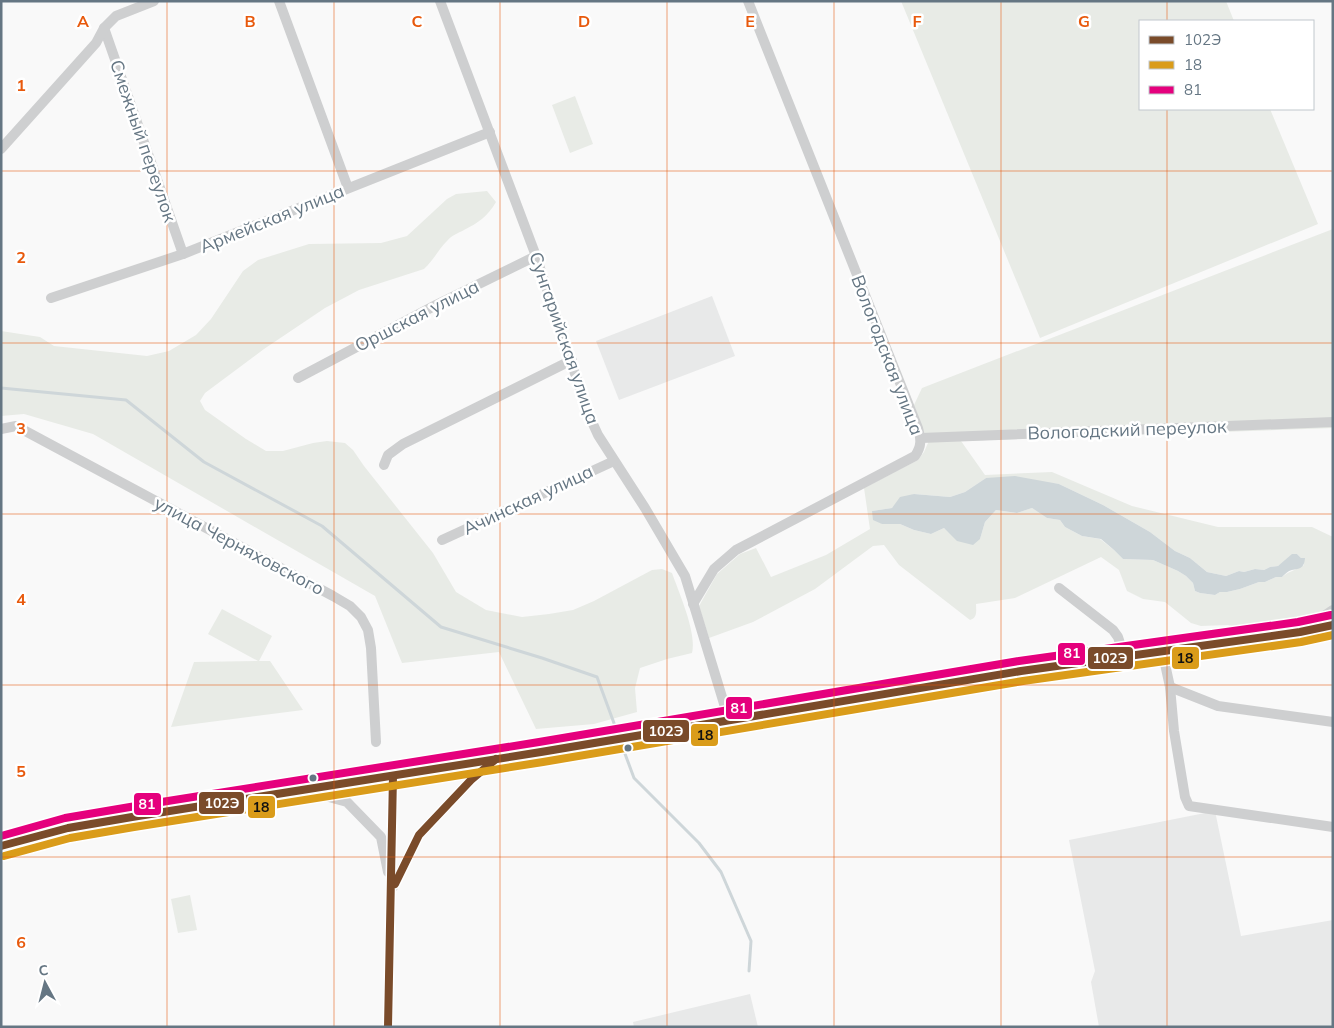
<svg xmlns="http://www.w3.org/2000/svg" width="1334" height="1028" viewBox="0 0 1334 1028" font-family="Mulish,sans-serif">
<rect width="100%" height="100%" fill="#f9f9f9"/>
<!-- built -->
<g fill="#e8e9e9">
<polygon points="712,296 735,356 619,400 596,341"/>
<polygon points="1215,811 1241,936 1333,920 1333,1027 1099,1027 1091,982 1095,971 1069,840"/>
<polygon points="750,994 758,1027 634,1027 633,1022"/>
</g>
<!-- green -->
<g fill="#e8ebe6" fill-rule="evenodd">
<polygon points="901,1 1226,1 1234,21 1140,21 1140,109 1270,109 1318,224 1040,338"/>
<polygon points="575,96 593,144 570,153 552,105"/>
<path d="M487 191 496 202C488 216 478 223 464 230 458 233 451 236 447 241 438 250 433 261 424 269L359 290 325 308 264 349 205 393 200 401 205 410 246 439 266 451H283L313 443 327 441 345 443 353 450 364 466 433 553 456 592 486 610 522 617 549 614 573 610 594 601 652 570 662 569 672 573C679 593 697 633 692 653L667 659 640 668 635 688 637 712 594 724 536 729 499 652 402 663 375 596 93 434 24 414 1 416V331L40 337 54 346 147 356 169 351 196 335 211 319 243 271 258 260 309 244 381 243 407 236 447 199 456 194Z"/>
<path d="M1333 229V428L961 441 985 475 1052 472 1132 506 1218 527H1312L1333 537V616L1254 631 1228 625 1201 626 1191 623 1165 602 1143 599 1127 591 1119 570 1101 557 1015 598 976 604C976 610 978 618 970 620L899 565 884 545 873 546 815 589 753 622 709 638 699 606 717 574 740 554 756 548 771 577 826 555 870 529 864 488 918 460 924 452 928 443 914 405 922 388ZM986 478 1059 484 1103 505 1150 532 1175 551 1190 558 1207 572 1226 576 1239 571 1244 572 1255 569 1264 570 1270 567 1278 566 1297 554 1301 558 1304 565C1296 570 1289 571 1282 577H1276L1265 582H1259L1240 589 1227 592H1220L1215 595 1200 593 1195 591 1193 583 1186 576 1178 571 1153 560 1123 559 1114 550 1100 539 1082 536 1065 527 1060 520 1047 518 1032 508 1017 513 996 510 985 522 980 539 957 540 944 528 931 534 914 530 900 524H882L872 511 892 508 914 494 950 497 965 492Z"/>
<polygon points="222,609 272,636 259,661 270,661 303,710 171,727 194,662 258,661 208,634"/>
<polygon points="190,895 197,930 178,933 171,899"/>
</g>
<!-- water -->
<path fill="#ced6d9" d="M1015 476 1059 484 1103 505 1150 532 1175 551 1190 558 1207 572 1226 576 1239 571 1244 572 1255 569 1264 570 1270 567 1278 566 1292 554H1297L1301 558H1305C1304 571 1297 568 1289 571 1286 573 1284 575 1282 577H1276L1265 582H1259L1240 589 1227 592H1220L1215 595 1200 593 1195 591 1193 583 1186 576 1178 571 1153 560 1123 559 1114 550 1101 539 1082 536 1065 527 1060 520 1047 518 1032 508 1017 513 996 510 985 522 980 539 973 545 957 541 944 528 931 534 914 530 900 524H882L873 520 872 511 892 508 900 497 914 494 950 497 965 492 986 478Z"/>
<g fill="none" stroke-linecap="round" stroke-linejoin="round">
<!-- stream -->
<g stroke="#ced6d9" stroke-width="3">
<polyline points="1,388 126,400 204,462 322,526 441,627 542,658 597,677 618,734"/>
<polyline points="621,743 634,778 699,843 721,872 751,941 749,971"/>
</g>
<!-- minor -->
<g stroke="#cecfd0" stroke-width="10">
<polyline points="279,1 348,188"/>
<polyline points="440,1 536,256 588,413 598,435 645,508 685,576 729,720"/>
<polyline points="104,28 183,254"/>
<polyline points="1,149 96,43 104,28 116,16 154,1"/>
<polyline points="51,298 183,254 490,132"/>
<polyline points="298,378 436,305 536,256"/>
<polyline points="1,429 16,426 333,596 350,606 361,617 368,630 371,648 376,742"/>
<polyline points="921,438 1333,422"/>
<polyline points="384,465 388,455 403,444 572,360"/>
<polyline points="442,540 614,461"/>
<polyline points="1059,588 1113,630 1118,637 1124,656"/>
<path d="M693 604 714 569 736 550 915 456C922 446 921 439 918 428L748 1"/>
<polyline points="1305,629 1333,610"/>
<polyline points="1162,650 1170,687 1174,731 1185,797 1189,806 1333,827"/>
<polyline points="1170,687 1218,706 1333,722"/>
<polyline points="307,791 347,802 381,837 388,872"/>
<polyline points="393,887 419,835 471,780 495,759"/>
<polyline points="388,1027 393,776"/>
</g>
<!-- major -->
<polyline stroke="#e1e2e2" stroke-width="14" points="1,846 68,828 541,752 1021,671 1333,627"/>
<defs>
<g id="bus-1">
<polyline points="1,846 68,828 132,817 541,752 1021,671 1300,632 1333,625"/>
<polyline points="395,884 419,835 471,780 496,759"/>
<polyline points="388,1027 393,776"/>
</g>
<polyline id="bus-2" points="4,856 70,838 134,827 543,762 1023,681 1301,642 1333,635"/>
<polyline id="bus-3" points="1,836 65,818 130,807 539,742 1019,661 1298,622 1331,615"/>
</defs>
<!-- bus-1 casing -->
<use href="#bus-1" stroke="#fff" stroke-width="11"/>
<!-- bus-2 casing -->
<use href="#bus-2" stroke="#fff" stroke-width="11"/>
<!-- bus-3 casing -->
<use href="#bus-3" stroke="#fff" stroke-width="11"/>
<!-- bus-1 -->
<use href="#bus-1" stroke="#7a4b2a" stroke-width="8"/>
<!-- bus-2 -->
<use href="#bus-2" stroke="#da9c1a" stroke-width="8"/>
<!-- bus-3 -->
<use href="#bus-3" stroke="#e5007d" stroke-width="8"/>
</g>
<!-- grid -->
<path fill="none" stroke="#e8590c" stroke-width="1" stroke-opacity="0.55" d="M167 1V1027M334 1V1027M500 1V1027M667 1V1027M834 1V1027M1001 1V1027M1167 1V21M1167 109V1027M1 171H1333M1 343H1333M1 514H1333M1 685H1333M1 857H1333"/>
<!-- markers -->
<g fill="#657683" stroke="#fff" stroke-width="2">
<circle cx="628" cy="748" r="4.5"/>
<circle cx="313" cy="778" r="4.5"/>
</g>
<g text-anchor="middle" stroke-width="5" stroke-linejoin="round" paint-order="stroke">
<!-- street labels -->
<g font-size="18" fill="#657683" stroke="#fff">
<text transform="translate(143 141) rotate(71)" y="6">Смежный переулок</text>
<text transform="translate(272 219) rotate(-22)" y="6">Армейская улица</text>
<text transform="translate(417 316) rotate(-27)" y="6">Оршская улица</text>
<text transform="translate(564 338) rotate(71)" y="6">Сунгарийская улица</text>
<text transform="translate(887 355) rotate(69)" y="6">Вологодская улица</text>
<text transform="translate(1127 430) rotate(-2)" y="6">Вологодский переулок</text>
<text transform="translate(528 500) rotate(-25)" y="6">Ачинская улица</text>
<text transform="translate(239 546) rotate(28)" y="6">улица Черняховского</text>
</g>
</g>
<g font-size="16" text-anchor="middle" font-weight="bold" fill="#e8590c" stroke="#fff" stroke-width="5" stroke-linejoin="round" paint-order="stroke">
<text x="83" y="27">A</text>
<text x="250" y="27">B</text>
<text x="417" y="27">C</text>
<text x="584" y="27">D</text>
<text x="750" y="27">E</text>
<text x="917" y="27">F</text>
<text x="1084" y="27">G</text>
<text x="21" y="91">1</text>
<text x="21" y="263">2</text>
<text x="21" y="434">3</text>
<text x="21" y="605">4</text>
<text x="21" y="777">5</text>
<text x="21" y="948">6</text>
</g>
<g stroke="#fff" stroke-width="2">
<rect x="1057" y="642" width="29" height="24" rx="5" fill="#e5007d"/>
<rect x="1171" y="646" width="29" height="24" rx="5" fill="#da9c1a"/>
<rect x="1087" y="646" width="47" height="24" rx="5" fill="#7a4b2a"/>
<rect x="725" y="696" width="28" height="24" rx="5" fill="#e5007d"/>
<rect x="642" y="719" width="48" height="24" rx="5" fill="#7a4b2a"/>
<rect x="690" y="723" width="29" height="24" rx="5" fill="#da9c1a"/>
<rect x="198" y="791" width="47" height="24" rx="5" fill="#7a4b2a"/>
<rect x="133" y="792" width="29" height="24" rx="5" fill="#e5007d"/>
<rect x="247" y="795" width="29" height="24" rx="5" fill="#da9c1a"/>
</g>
<g font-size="14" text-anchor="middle" font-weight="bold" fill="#fff">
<text x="1072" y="658">81</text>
<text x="1110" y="663">102Э</text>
<text x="739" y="713">81</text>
<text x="666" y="736">102Э</text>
<text x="222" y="808">102Э</text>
<text x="147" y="809">81</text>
</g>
<g font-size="14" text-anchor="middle" font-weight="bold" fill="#111">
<text x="1185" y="663">18</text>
<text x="705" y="740">18</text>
<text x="261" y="812">18</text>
</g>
<!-- border -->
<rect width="1334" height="1028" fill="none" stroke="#657683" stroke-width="5"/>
<!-- legend -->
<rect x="1139" y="20" width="175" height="90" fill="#ffffff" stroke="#c1c8cd"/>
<rect x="1149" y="36" width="25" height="8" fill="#7a4b2a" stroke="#c1c8cd"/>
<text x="1184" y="45" font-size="15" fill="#657683">102Э</text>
<rect x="1149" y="61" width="25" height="8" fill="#da9c1a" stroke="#c1c8cd"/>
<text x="1184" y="70" font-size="15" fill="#657683">18</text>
<rect x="1149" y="86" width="25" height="8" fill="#e5007d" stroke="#c1c8cd"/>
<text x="1184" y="95" font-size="15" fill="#657683">81</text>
<!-- north arrow -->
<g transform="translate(45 983) rotate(353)" stroke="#ffffff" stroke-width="4" paint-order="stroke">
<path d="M0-4L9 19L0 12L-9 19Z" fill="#657683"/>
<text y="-8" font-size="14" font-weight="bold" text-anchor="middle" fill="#657683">С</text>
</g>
</svg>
